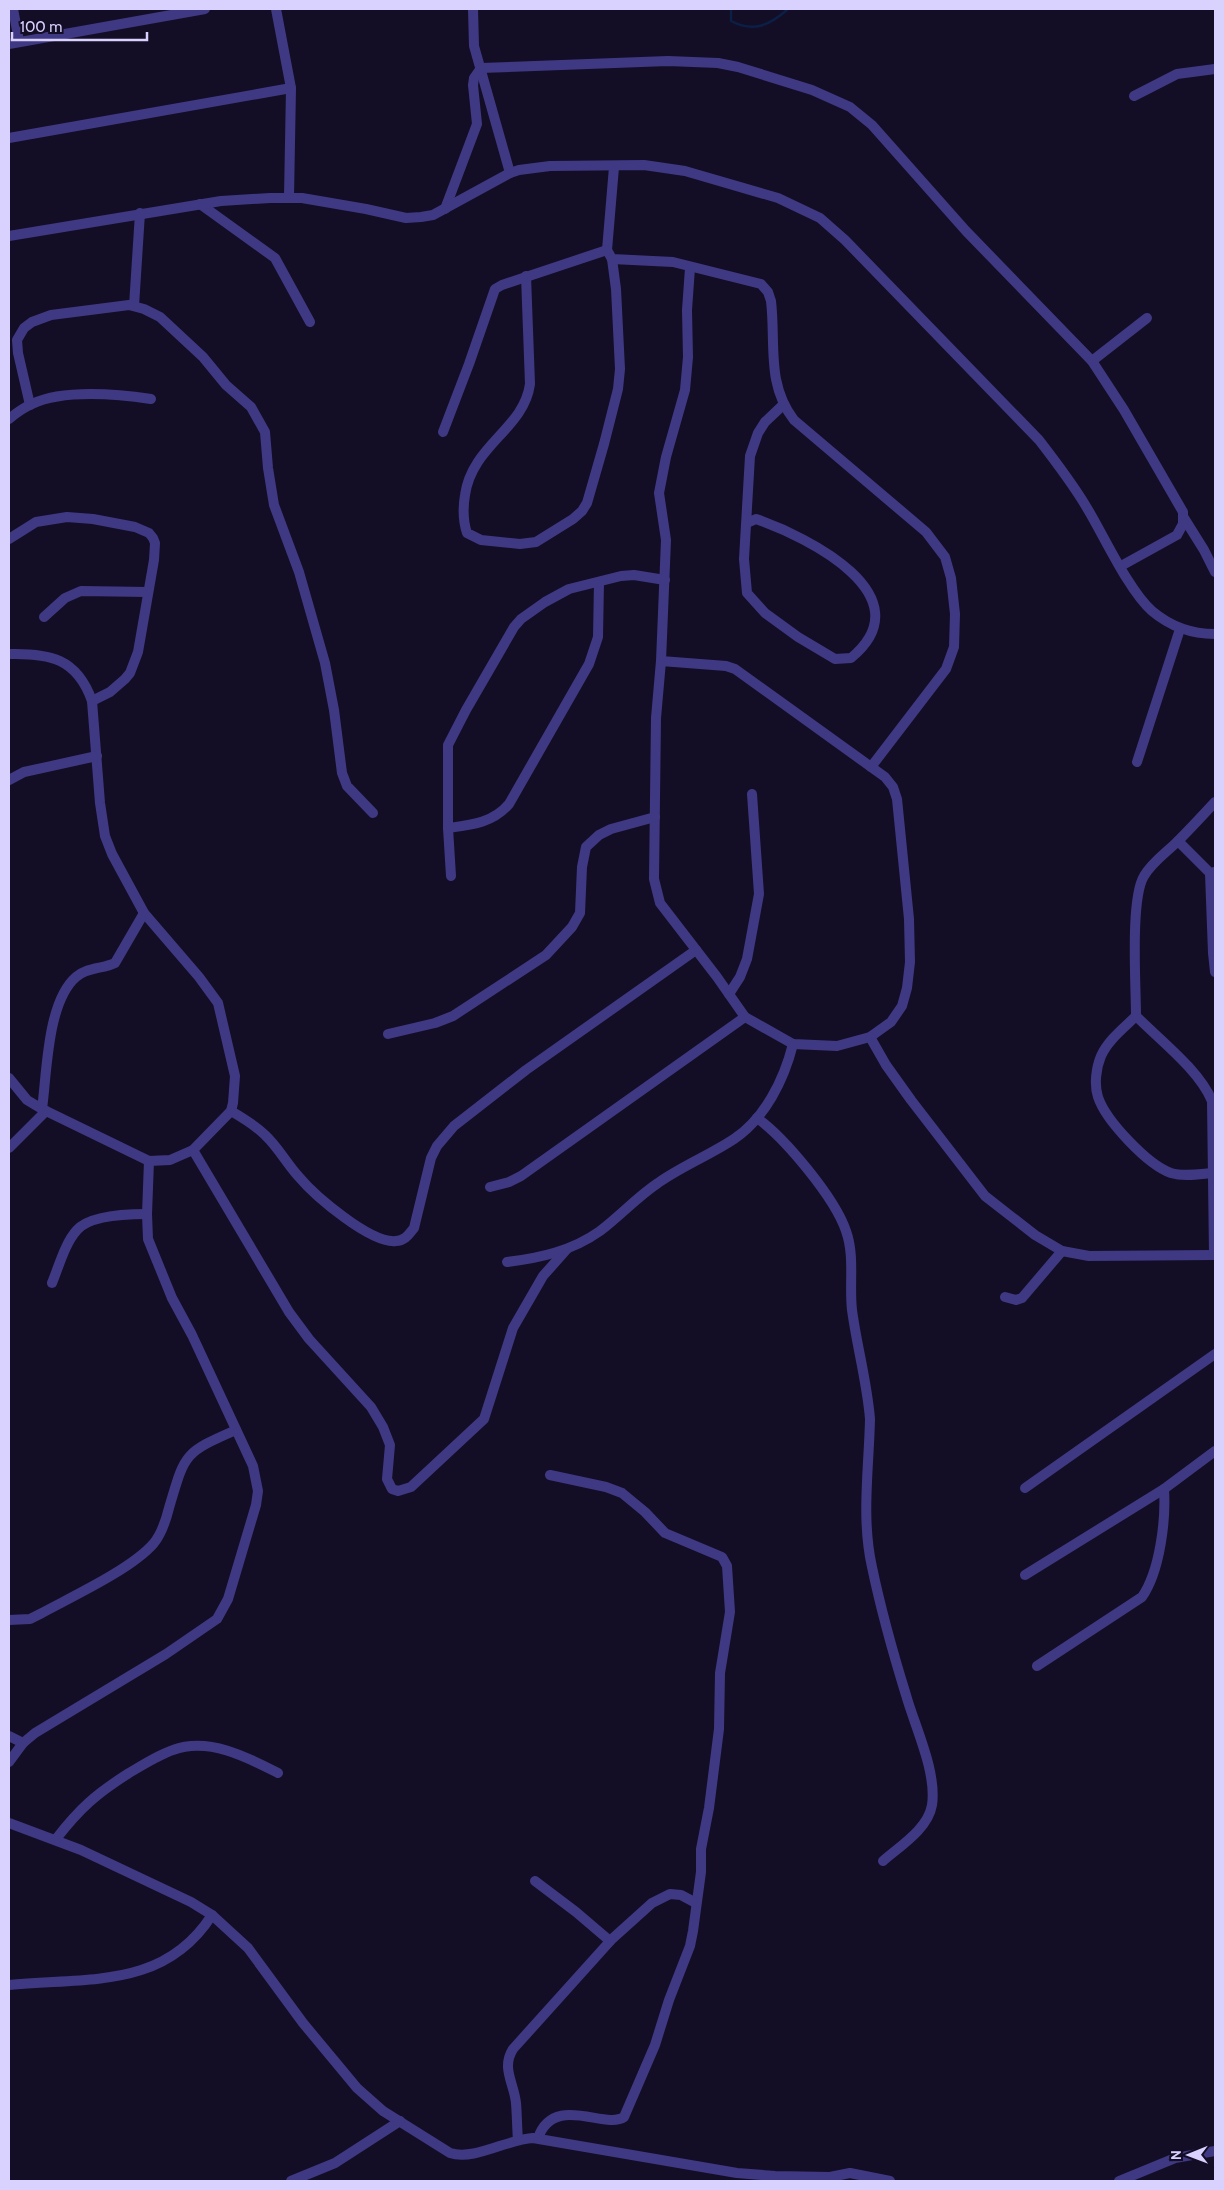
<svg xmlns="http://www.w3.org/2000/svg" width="1224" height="2190" viewBox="0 0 1224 2190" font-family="Cabin,sans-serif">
<rect width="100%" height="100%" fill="#130e25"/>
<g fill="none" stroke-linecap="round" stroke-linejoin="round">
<!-- stream -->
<path stroke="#0b1f47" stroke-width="2.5" d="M731 9V21C754 33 770 25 788 9"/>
<!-- street -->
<g stroke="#3f3984" stroke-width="10">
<polyline points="13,9 19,41"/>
<polyline points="276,9 291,88 289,197"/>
<polyline points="473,9 474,46 510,173"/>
<polyline points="9,44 205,9"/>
<polyline points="1134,96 1177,74 1215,69"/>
<polyline points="9,138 291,88"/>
<path d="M614 167 607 250 612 259 673 262 761 284 768 292 771 301C776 343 766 384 794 420L926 532 945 557 951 578 955 614 954 647 946 669 871 767"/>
<polyline points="200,204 275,258 310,322"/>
<polyline points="445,209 477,124 473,85 474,78 481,68 668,61 718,63 738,67 812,90 850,107 872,125 966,231 1092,361 1124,410 1183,512 1183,524 1177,535 1121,566"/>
<path d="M9 236 221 201 270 198H302L366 209 406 218 421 217 433 215 510 173 519 170 550 166 644 165 685 171 778 198 820 218 845 240 1039 440C1056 462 1073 484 1087 508 1104 536 1129 591 1152 611 1171 627 1191 634 1215 634"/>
<path d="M526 276 530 384C524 429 472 445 465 495 463 507 463 521 467 533L481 540 520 544 536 542 573 519 582 511 587 503 604 444 618 389 620 369 616 289 612 259"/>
<polyline points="134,306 140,213"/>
<polyline points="1092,361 1147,318"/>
<polyline points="30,405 18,353 17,340 24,328 32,322 51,315 129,305 144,309 160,317 203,357 226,385 251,407 265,432 268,468 274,505 299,572 325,663 334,710 342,773 347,786 373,813"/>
<path d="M9 419C16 413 23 408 32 404 63 389 118 394 151 399"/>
<polyline points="443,432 469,364 495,289 502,285 607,250"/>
<polyline points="1184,518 1204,550 1215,572"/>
<path d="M747 523 756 519C808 537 926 596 851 658L835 659 798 637 765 613 747 593 744 559 750 456 758 433 765 422 783 405"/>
<polyline points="9,539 36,522 67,517 93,519 135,527 149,533 153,538 155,543 154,560 138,652 130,673 125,679 110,692 92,701"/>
<polyline points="44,617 65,598 81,591 147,592"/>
<path d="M9 654C49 653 77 658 92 701L100 803 105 836 112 854 144 913 199 977 218 1003 235 1076 233 1103 231 1111 193 1150 170 1160 149 1161 42 1109 27 1100 9 1078"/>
<polyline points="661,661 726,666 735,669 885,777 893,787 897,799 909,919 910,962 907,988 902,1006 891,1022 870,1037 837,1046 793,1044 745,1017 717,977 660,903 654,879 656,718 661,661 666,540 659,493 666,457 685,390 688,357 687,310 690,268"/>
<polyline points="1137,762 1180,629"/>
<polyline points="9,780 24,772 97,756"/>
<path d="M448 828C471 825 493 823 509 804L589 664 598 637 599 582"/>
<polyline points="1178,841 1210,873 1215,872"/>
<polyline points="1210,873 1213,953 1215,972"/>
<polyline points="451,876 448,828 448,745 466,710 514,627 521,619 545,602 569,589 621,576 634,575 665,580"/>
<polyline points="729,994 740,977 747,959 759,894 752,794"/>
<path d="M1136 1016C1124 1028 1108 1040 1101 1056 1096 1068 1094 1085 1098 1097 1106 1121 1148 1165 1171 1173 1184 1177 1200 1174 1213 1173"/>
<polyline points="388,1034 435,1023 453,1016 546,955 572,927 580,913 582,867 586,847 599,835 611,829 655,817"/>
<polyline points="870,1037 886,1065 911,1100 985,1196 1035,1235 1062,1251 1089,1256 1215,1255"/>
<path d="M42 1109C47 1073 47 1002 76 977 87 967 103 969 115 963L144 913"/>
<path d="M231 1111C243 1118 255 1125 265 1135 278 1147 287 1164 299 1177 315 1196 371 1244 396 1241 405 1241 409 1234 414 1228L431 1158 437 1146 454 1126 526 1070 696 950"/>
<path d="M757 1118C785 1138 835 1198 846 1231 855 1256 849 1284 852 1310 857 1347 867 1382 870 1419 869 1468 861 1518 872 1567 881 1610 893 1653 906 1695 915 1727 937 1772 932 1805 928 1829 900 1846 883 1861"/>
<polyline points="9,1148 46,1111"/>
<polyline points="193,1150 289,1312 309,1339 371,1407 383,1427 390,1445 387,1479 392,1489 398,1491 411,1487 484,1419 513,1328 543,1276 567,1249"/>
<polyline points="490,1187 509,1182 521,1176 745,1017"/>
<path d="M1214 1255 1212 1101C1199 1070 1161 1041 1136 1016 1136 986 1130 899 1144 876 1152 862 1167 852 1178 841 1191 828 1203 815 1215 802"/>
<path d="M507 1262C540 1258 572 1251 600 1231 620 1216 637 1197 658 1183 682 1166 710 1155 734 1139 765 1118 784 1080 793 1044"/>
<path d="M52 1283C59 1266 65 1243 77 1230 90 1215 128 1214 147 1214"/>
<polyline points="1005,1297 1016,1300 1022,1298 1062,1251"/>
<polyline points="1025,1488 1215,1354"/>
<polyline points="1025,1575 1164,1489 1215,1451"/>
<path d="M9 1620 30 1619 40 1614C71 1597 132 1569 154 1543 162 1533 166 1520 169 1508 185 1454 183 1453 236 1430"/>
<path d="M1037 1666 1142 1597C1160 1571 1166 1520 1164 1489"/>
<polyline points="9,1736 23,1743"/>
<polyline points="9,1762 23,1743 35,1733 166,1654 217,1619 228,1599 256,1505 258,1491 253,1466 192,1335 172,1298 148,1239 147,1214 149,1161"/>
<path d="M9 1823 81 1850 191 1902 212 1915 248 1948 303 2023 357 2088 383 2111 450 2153C474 2161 508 2139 533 2138L737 2173 775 2176 830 2177 850 2173 890 2181"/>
<path d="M56 1839C80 1808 96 1794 129 1773 143 1765 158 1755 173 1750 209 1737 247 1757 278 1773"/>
<polyline points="535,1881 576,1912 610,1941"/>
<path d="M9 1985C87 1977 164 1990 212 1915"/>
<path d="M538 2138C554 2093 605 2130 624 2117L655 2045 669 2000 690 1946 693 1931 701 1872V1849L709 1808 719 1729 720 1673 730 1612 727 1566 722 1557 665 1533 645 1512 622 1493 606 1487 550 1475"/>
<path d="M518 2140C517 2128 517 2115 516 2103 514 2083 501 2068 513 2049L612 1939 652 1903 670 1894 681 1895 696 1903"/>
<polyline points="291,2181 335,2163 400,2121"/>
<polyline points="1119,2181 1175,2158 1215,2151"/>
</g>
</g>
<!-- border -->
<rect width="1224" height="2190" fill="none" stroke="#d9d2ff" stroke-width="20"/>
<!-- north arrow -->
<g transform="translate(1189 2155) rotate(269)" stroke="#130e25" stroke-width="4" paint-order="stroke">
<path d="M0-4L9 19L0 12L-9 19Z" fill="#d9d2ff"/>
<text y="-8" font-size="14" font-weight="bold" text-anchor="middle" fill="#d9d2ff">N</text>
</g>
<!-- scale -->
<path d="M12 32v8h135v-8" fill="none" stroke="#d9d2ff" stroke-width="2.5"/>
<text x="20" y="32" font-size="15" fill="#d9d2ff" stroke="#130e25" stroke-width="4" paint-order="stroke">100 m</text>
</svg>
